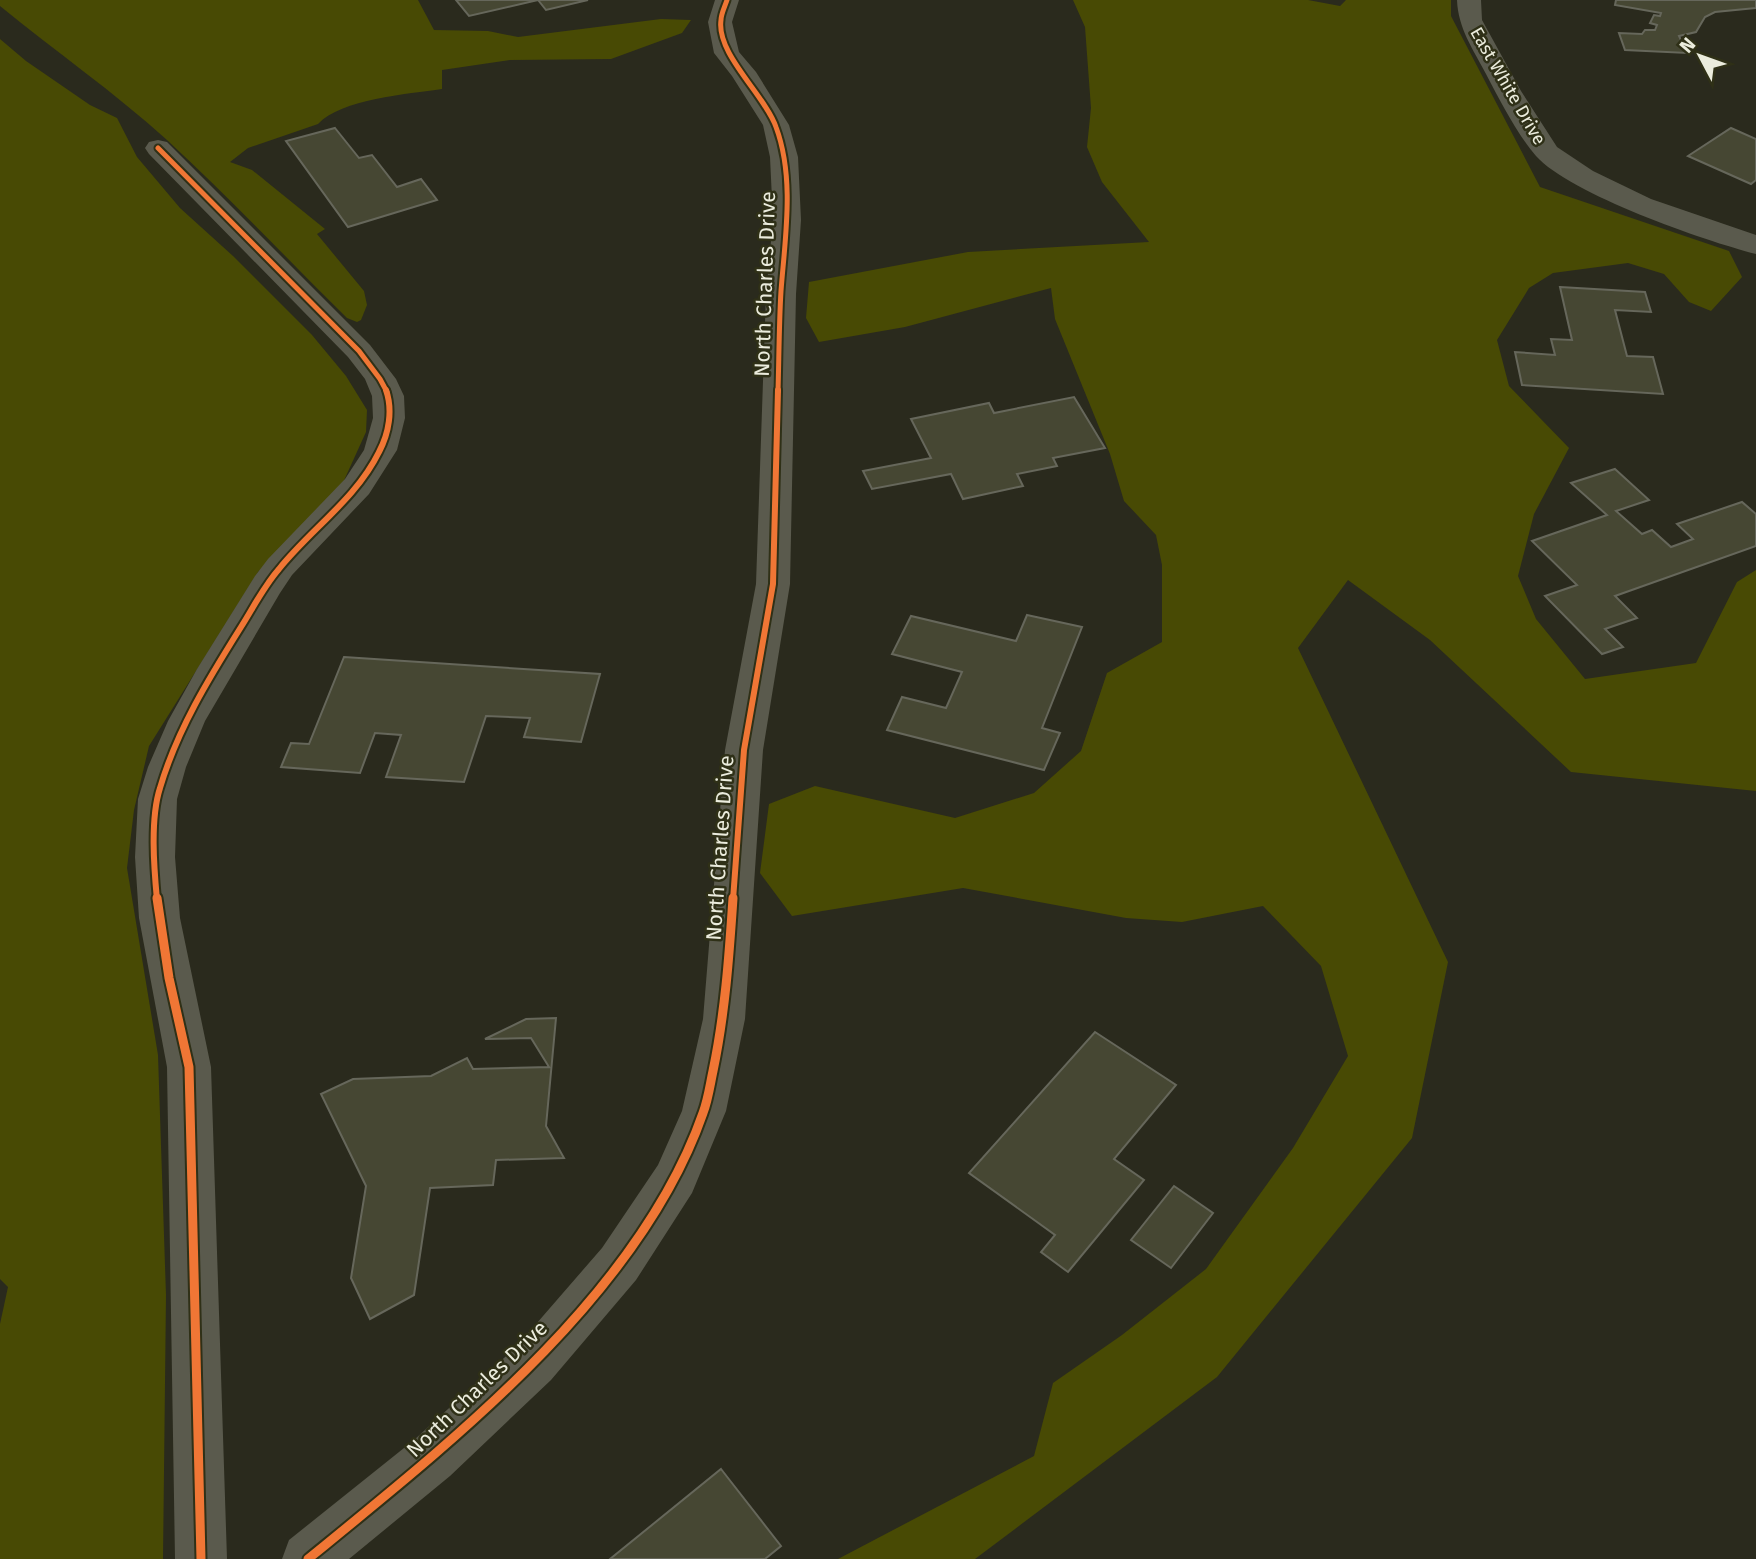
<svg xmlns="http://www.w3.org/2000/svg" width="1756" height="1559" viewBox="0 0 1756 1559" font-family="'Fira Sans',sans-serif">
<rect width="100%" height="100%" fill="#2a2a1d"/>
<!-- green -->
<g fill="#484a04">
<path d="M0 0H418L434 30 488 31 518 37 661 19 691 20 682 33 611 59 510 60 442 70V89C408 94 341 99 318 124L248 148 230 162 252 170 325 229 317 234 364 291 367 305 361 320 357 322 347 318C287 259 229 197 167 140 114 92 55 51 0 6Z"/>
<polygon points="1073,0 1308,0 1340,6 1346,0 1451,0 1451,16 1540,187 1729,251 1742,277 1711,311 1689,302 1664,274 1628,263 1553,273 1529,288 1497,340 1509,386 1569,448 1534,514 1518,576 1536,619 1585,679 1696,663 1737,582 1756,570 1756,791 1571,772 1430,640 1348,580 1298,648 1448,962 1412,1138 1217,1377 975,1559 838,1559 1034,1456 1053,1383 1122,1335 1206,1269 1293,1148 1348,1056 1321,966 1263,906 1182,922 1126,918 963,888 792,916 760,873 769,804 815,786 955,818 1034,793 1081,751 1107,673 1162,642 1162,565 1156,535 1124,501 1110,454 1055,319 1051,288 905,327 819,342 806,318 809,282 968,252 1149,242 1102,182 1087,147 1091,108 1085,27"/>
<polygon points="0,39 26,61 90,105 117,118 137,157 180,208 233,256 312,335 346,376 367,410 366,432 341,487 258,572 149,746 134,810 127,868 158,1055 166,1295 163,1559 0,1559 0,1324 8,1287 0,1279"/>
</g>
<!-- building -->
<g fill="#464733" stroke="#66675b" stroke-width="2">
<polygon points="456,0 588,0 546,10 538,0 469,16"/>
<polygon points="1616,0 1756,0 1756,8 1715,12 1705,17 1696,32 1679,36 1687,53 1625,50 1619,33 1642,34 1645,30 1655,30 1657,25 1650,23 1654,15 1660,16 1661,13 1615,5"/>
<polygon points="335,128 359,158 372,155 397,187 421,179 437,200 348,227 286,141"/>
<polygon points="1731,128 1756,139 1756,180 1751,184 1688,156"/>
<polygon points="1560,287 1645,292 1651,312 1615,310 1627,356 1653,357 1663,394 1522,385 1515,352 1555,355 1551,339 1572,340"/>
<polygon points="1074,397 1105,448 1053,458 1057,466 1017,474 1023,486 963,499 951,474 872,489 863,471 931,458 911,419 989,403 994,413"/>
<polygon points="1615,469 1649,500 1616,511 1642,534 1652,530 1671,547 1693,539 1677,524 1742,502 1756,514 1756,546 1615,596 1637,618 1605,629 1623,647 1602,654 1545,596 1577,585 1532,541 1607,515 1571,483"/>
<polygon points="1027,615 1082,627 1042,728 1060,733 1044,770 887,730 902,697 946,708 962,672 892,654 911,616 1016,641"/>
<polygon points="344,657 600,674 581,742 524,737 530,718 486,716 464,782 386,777 401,735 375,733 360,773 281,767 291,743 309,744"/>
<polygon points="556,1018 546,1126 564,1158 496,1160 493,1185 430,1188 414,1295 370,1319 351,1278 366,1186 321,1094 353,1079 431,1076 467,1058 473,1069 549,1067 531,1038 485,1039 526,1019"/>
<polygon points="1095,1032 1176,1085 1114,1159 1144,1180 1068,1272 1041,1252 1055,1235 969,1173"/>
<polygon points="1174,1186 1213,1213 1171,1268 1131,1240"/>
<polygon points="721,1469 781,1546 765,1559 610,1559"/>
</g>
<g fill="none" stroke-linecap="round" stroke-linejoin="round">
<!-- minor -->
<g fill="#5a5a4d" fill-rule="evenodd">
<polygon points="715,0 739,0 732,22 739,52 756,72 789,125 798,157 801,220 796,294 790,584 763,750 745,1019 726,1111 692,1193 636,1280 551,1380 450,1476 349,1559 282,1559 289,1540 414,1440 517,1346 602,1248 658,1165 682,1111 703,1019 725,750 756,584 766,294 773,220 770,157 763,125 732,76 714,53 708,22"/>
<path d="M1457 0H1481L1482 20 1521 91 1557 147 1593 171 1651 199 1756 235V254C1705 241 1570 194 1536 156 1517 134 1499 99 1486 74 1473 49 1458 28 1457 0Z"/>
<polygon points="158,140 167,142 370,345 396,379 404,396 405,418 397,450 369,494 292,575 280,593 205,721 186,767 177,799 175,857 180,918 211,1067 227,1559 175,1559 167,1067 139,918 135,857 138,799 148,767 168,721 197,669 255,576 268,559 345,479 364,450 373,418 372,396 365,379 348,357 149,154 145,148 149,142"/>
</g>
<defs>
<g id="cycleway-far2">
<path d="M727 0C725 6 721 14 721 20 716 54 765 95 776 127 795 178 785 238 781 291 779 324 779 358 778 392"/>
<polyline points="158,148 359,351 380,379 387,392"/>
</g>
<g id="cycleway-far1">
<path d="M157 900C154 868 150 819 160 788 177 730 209 678 241 627 253 608 264 586 279 569 311 529 356 499 379 452 389 433 393 410 386 390"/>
<polyline points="733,900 744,750 773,584 778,390"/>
</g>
<g id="cycleway">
<polyline points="157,898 169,978 189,1067 201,1559"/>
<path d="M308 1559C453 1441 640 1294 703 1113 708 1100 710 1085 713 1071 725 1013 729 958 733 898"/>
</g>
</defs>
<!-- cycleway-far2 casing -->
<use href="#cycleway-far2" stroke="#2f3017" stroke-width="9"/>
<!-- cycleway-far1 casing -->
<use href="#cycleway-far1" stroke="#2f3017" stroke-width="10"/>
<!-- cycleway casing -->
<use href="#cycleway" stroke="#2f3017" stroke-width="13"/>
<!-- cycleway-far2 -->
<use href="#cycleway-far2" stroke="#f07635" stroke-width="5"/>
<!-- cycleway-far1 -->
<use href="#cycleway-far1" stroke="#f07635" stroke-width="6"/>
<!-- cycleway -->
<use href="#cycleway" stroke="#f07635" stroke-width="9"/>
</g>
<g text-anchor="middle" stroke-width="5" stroke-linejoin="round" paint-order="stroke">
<!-- far-street labels -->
<g font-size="18" fill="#ebecdd" stroke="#2f3017">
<text transform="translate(1508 86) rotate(60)" y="6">East White Drive</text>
</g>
<!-- street labels -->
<g font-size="21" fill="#ebecdd" stroke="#2f3017">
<text transform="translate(765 284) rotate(-88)" y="7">North Charles Drive</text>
<text transform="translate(720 848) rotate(-86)" y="7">North Charles Drive</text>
<text transform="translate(477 1389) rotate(-44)" y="7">North Charles Drive</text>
</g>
</g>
<!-- north arrow -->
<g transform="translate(1700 56) rotate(311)" stroke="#2f3017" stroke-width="5" paint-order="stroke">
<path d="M0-5L12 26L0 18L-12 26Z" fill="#ebecdd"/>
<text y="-10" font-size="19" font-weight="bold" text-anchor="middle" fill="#ebecdd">N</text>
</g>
</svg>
